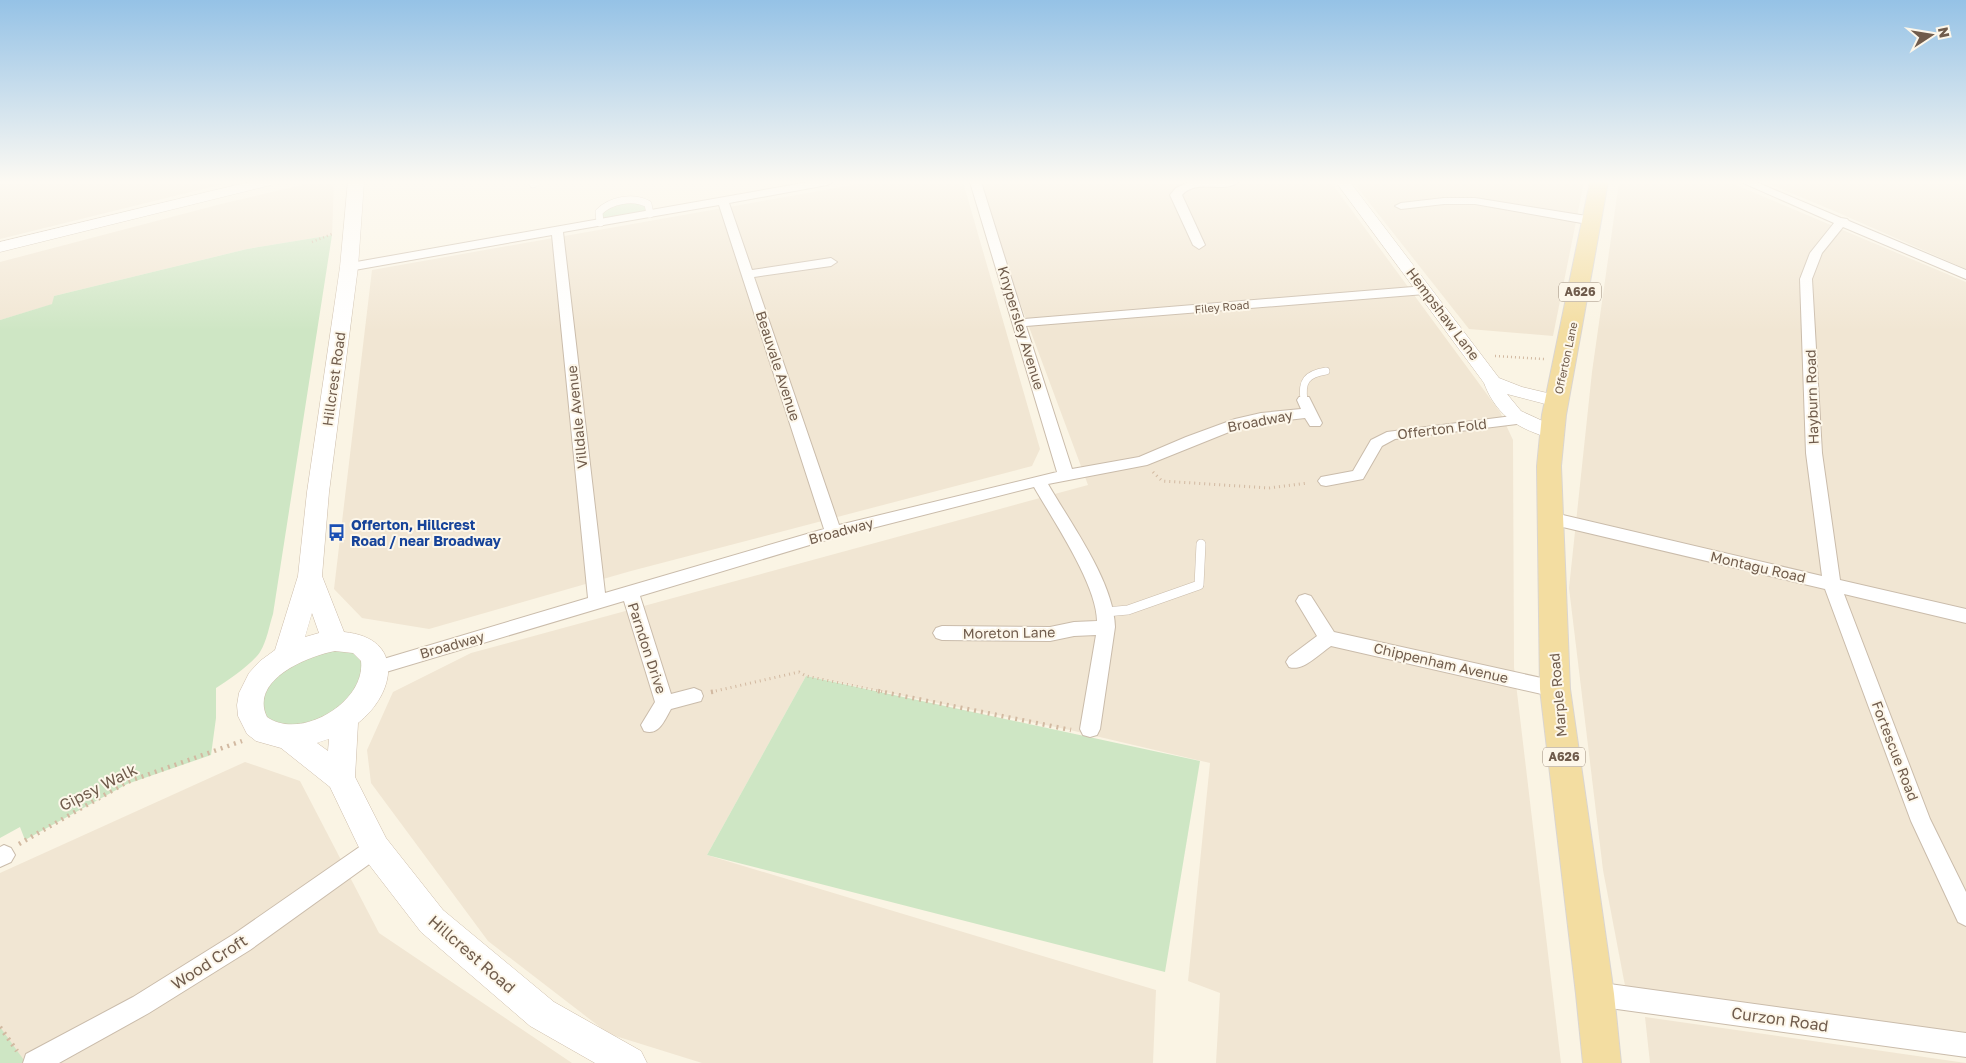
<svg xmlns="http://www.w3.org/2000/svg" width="1966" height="1063" viewBox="0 0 1966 1063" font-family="'Golos Text',sans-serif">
<rect width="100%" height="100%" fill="#faf4e4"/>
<!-- residential -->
<g fill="#f1e6d3">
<polygon points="0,182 231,182 0,239"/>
<polygon points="314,182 334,182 332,235 247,249 54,296 53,304 0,320 0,262 221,204"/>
<polygon points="870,182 963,182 1040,449 1032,466 631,571 429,629 362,618 334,589 372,270"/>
<polygon points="975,182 1331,182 1500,412 1513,440 1514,667 1561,1063 1216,1063 1220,993 1188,981 1210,763 1070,730 806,676 707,855 1156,990 1153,1063 702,1063 609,1034 488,941 371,783 367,750 393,692 471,653 1088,485"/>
<polygon points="1353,182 1584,182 1553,336 1469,329"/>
<polygon points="1619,182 1729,182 1966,282 1966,1032 1626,991 1603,870 1569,588 1592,372"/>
<polygon points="1764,182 1966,182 1966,269 1832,210"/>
<polygon points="245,762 300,781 379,933 572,1063 0,1063 0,873"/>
<polygon points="1645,1017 1966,1063 1650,1063"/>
</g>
<!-- green -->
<g fill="#cee6c4">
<polygon points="634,201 644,202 649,214 602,222 602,209 606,206"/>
<path d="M332 235 273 614C269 626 267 641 260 652 253 663 228 681 216 688V718L211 755 127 784 25 840 20 827 0 838V320L52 304 54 296 247 249Z"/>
<polygon points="364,647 358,706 276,736 250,698 286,657"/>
<polygon points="806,676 1200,761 1165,972 707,855"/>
<polygon points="0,1027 26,1063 0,1063"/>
</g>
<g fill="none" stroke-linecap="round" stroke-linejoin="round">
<defs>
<g id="service-far1">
<polyline points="533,184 537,182"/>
<path d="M600 223 599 212C611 200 633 196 648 204L650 214"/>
<path d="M1304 400C1301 381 1307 374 1326 371"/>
</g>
<polyline id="service" points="1106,612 1128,610 1199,585 1201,544"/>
<g id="minor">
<path d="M809 182H833L827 185 729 203 752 270 831 258 837 262 831 266 754 277 839 525 1057 472 970 182H981L1024 319 1425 286 1431 290 1425 294 1026 326 1072 469 1139 457 1186 437 1235 419 1261 413 1301 409 1297 400 1299 397H1309L1322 423 1320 426H1310L1305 418 1261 423 1239 428 1147 465 1048 484C1071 524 1114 582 1115 627L1100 729 1097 735 1090 737 1083 735 1080 729 1096 635 1074 636 1050 641 942 640 936 638 933 633 936 628 942 626 1050 627 1074 622 1097 621C1097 585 1053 520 1034 487L833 538 640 596 671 694 694 688 701 691 703 696 701 701 671 709C664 721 659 736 644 731L641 725 655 702 624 601 376 675 370 673 367 668 370 663 588 598 552 235 349 271 345 270 343 267 345 264ZM719 205 824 529 605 593 563 232Z"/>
<path d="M1189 182H1238C1225 194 1197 178 1182 195L1205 245 1199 249 1193 245 1170 195 1176 188Z"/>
<polygon points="1741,182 1756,182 1841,218 1847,219 1849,221 1966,270 1966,279 1843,227 1822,253 1812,279 1822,453 1840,580 1966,609 1966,623 1844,594 1930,819 1966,892 1966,926 1958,922 1911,821 1825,589 1550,524 1544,522 1542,518 1544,514 1550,512 1822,576 1806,453 1800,279 1810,253 1834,223"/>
<polygon points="1444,198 1475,198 1593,217 1599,221 1593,225 1475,204 1444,204 1401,209 1395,206 1401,203"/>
<polygon points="1520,415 1525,417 1527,420 1525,423 1395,439 1382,446 1363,479 1326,486 1321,485 1318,481 1321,477 1353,471 1371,440 1387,432"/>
<path d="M1305 594 1311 596 1334 632 1555 681 1562 684 1564 689 1562 694 1555 697 1331 646C1319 654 1303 672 1289 667L1286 662 1289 657 1317 636 1296 601 1299 596Z"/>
<polygon points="375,838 382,841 385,848 382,855 250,950 149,1013 59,1063 23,1063 26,1054 133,997 234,934 368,841"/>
<polygon points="4,845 11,848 15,855 11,862 0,867 0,847"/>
<polygon points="1595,982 1966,1033 1966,1057 1595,1006 1587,1002 1583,994 1587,986"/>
</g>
<g id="tertiary">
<polygon points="249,182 273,182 271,185 0,252 0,242"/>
<path d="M1336 182H1350L1499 378 1522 387 1564 397 1566 401 1564 405 1557 407 1507 394 1521 411 1558 428 1561 432 1558 436C1549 439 1543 436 1535 433 1509 423 1494 409 1484 383Z"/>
</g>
<path id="secondary" d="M348 182H364L358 267 329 492 322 576 344 632C405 638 396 693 358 723L355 777 386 838 443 910 554 1002 641 1051 647 1063H595L530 1026 421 932 364 858 330 787 281 748 256 741 247 734 238 716 237 705 239 693 249 673 260 661 275 650 298 576 307 492 340 267ZM312 613 319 633 305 637ZM335 651 353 653 361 661C366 702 300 741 267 717 249 680 308 656 335 651ZM329 739 328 751 317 743Z"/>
<polygon id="primary" points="1590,182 1608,182 1566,415 1561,466 1570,689 1614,994 1621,1063 1583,1063 1576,994 1540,689 1537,466 1542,415"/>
</defs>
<!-- service-far1 casing -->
<use href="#service-far1" stroke="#cabcab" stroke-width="8"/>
<!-- service casing -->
<use href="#service" stroke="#cabcab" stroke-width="10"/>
<!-- minor casing -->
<use href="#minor" stroke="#cabcab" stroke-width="2"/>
<!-- tertiary casing -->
<use href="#tertiary" stroke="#cabcab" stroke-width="1"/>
<!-- secondary casing -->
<use href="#secondary" stroke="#cdbdaa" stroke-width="1"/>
<!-- primary casing -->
<use href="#primary" stroke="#dad5d0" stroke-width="2"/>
<!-- path-far2 -->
<g stroke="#d2b9a1" stroke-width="2.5" stroke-dasharray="1 3" stroke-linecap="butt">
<polyline points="312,242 332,234"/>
<polyline points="1495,356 1544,359"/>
</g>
<!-- path-far1 -->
<g stroke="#d2b9a1" stroke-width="3" stroke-dasharray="1 4" stroke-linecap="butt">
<polyline points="1153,472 1162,481 1269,488 1308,483"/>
<polyline points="711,692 799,672 806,676 884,692"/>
</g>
<!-- path -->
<g stroke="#d2b9a1" stroke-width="4.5" stroke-dasharray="2 5" stroke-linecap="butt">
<polyline points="878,691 1071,730"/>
<polyline points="711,692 717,691"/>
<polyline points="19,844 127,782 242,741"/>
<polyline points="0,1027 17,1051"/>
</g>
<!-- service-far1 -->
<use href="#service-far1" stroke="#fff" stroke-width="7"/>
<!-- service -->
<use href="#service" stroke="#fff" stroke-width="9"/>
<!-- minor -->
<use href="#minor" fill="#fff" fill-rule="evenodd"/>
<!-- tertiary -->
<use href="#tertiary" fill="#fff" fill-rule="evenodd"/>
<!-- secondary -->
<use href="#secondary" fill="#fff" fill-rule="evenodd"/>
<!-- primary -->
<use href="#primary" fill="#f3dda1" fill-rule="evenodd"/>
</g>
<!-- sky -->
<linearGradient id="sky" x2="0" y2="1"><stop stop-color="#95c2e6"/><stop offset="0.55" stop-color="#fdfaf3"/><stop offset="1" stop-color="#fdfaf3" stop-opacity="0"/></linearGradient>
<rect width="1966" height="331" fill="url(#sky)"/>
<!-- icons -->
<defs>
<symbol id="bus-bare" viewBox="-9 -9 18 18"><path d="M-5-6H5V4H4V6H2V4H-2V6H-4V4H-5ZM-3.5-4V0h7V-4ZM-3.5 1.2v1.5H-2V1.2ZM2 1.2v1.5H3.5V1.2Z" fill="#1a4fb4" stroke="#fdf7ea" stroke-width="2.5" paint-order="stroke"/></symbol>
</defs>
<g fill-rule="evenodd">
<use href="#bus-bare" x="324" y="520" width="25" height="25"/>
</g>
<g text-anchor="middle" stroke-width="4" stroke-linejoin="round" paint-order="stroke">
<!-- far-street labels -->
<g font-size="11" fill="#705c4c" stroke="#fdf7ea">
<text transform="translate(1222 307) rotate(-5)" y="4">Filey Road</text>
<text transform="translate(1566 358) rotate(-78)" y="4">Offerton Lane</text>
</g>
<!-- shield labels -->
<g fill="#fdf7ea" stroke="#9a8a7b" stroke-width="1">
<rect x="1559" y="282.5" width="42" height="19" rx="4"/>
<rect x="1543" y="747.5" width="42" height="19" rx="4"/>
</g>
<g font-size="12" font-weight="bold" fill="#705c4c">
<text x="1580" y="296">A626</text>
<text x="1564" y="761">A626</text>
</g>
<!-- street labels -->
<g font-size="14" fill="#705c4c" stroke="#fdf7ea">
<text transform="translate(1443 314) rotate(53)" y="5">Hempshaw Lane</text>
<text transform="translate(1021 328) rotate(73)" y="5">Knypersley Avenue</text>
<text transform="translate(778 366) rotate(72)" y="5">Beauvale Avenue</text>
<text transform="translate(334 379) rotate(-82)" y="5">Hillcrest Road</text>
<text transform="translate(1812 397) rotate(-92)" y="5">Hayburn Road</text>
<text transform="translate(577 417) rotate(-96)" y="5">Villdale Avenue</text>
<text transform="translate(1260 421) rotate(-11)" y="5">Broadway</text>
<text transform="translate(1442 429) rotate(-7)" y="5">Offerton Fold</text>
<text transform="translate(841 531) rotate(-15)" y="5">Broadway</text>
<text transform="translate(1758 567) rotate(13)" y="5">Montagu Road</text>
<text transform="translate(1009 633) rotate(-1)" y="5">Moreton Lane</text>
<text transform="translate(452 645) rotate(-16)" y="5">Broadway</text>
<text transform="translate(647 648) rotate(72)" y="5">Parndon Drive</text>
<text transform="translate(1441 663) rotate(13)" y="5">Chippenham Avenue</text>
<text transform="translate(1558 695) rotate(-95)" y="5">Marple Road</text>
<text transform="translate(1895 751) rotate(69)" y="5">Fortescue Road</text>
</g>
<!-- transit labels -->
<g font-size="14" font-weight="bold" fill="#164399" stroke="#fdf7ea" text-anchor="start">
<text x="351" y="530">Offerton, Hillcrest<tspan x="351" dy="16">Road / near Broadway</tspan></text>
</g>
<!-- near-street labels -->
<g font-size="16" fill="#705c4c" stroke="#fdf7ea">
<text transform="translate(98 787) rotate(-27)" y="6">Gipsy Walk</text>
<text transform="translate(472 954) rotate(41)" y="6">Hillcrest Road</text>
<text transform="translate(209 962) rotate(-33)" y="6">Wood Croft</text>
<text transform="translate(1780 1019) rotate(8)" y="6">Curzon Road</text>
</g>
</g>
<!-- north arrow -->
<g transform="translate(1931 35) rotate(78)" stroke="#fdf7ea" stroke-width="4" paint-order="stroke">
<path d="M0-4L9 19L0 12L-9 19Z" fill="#705c4c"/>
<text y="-8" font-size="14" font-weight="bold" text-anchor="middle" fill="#705c4c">N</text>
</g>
</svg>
